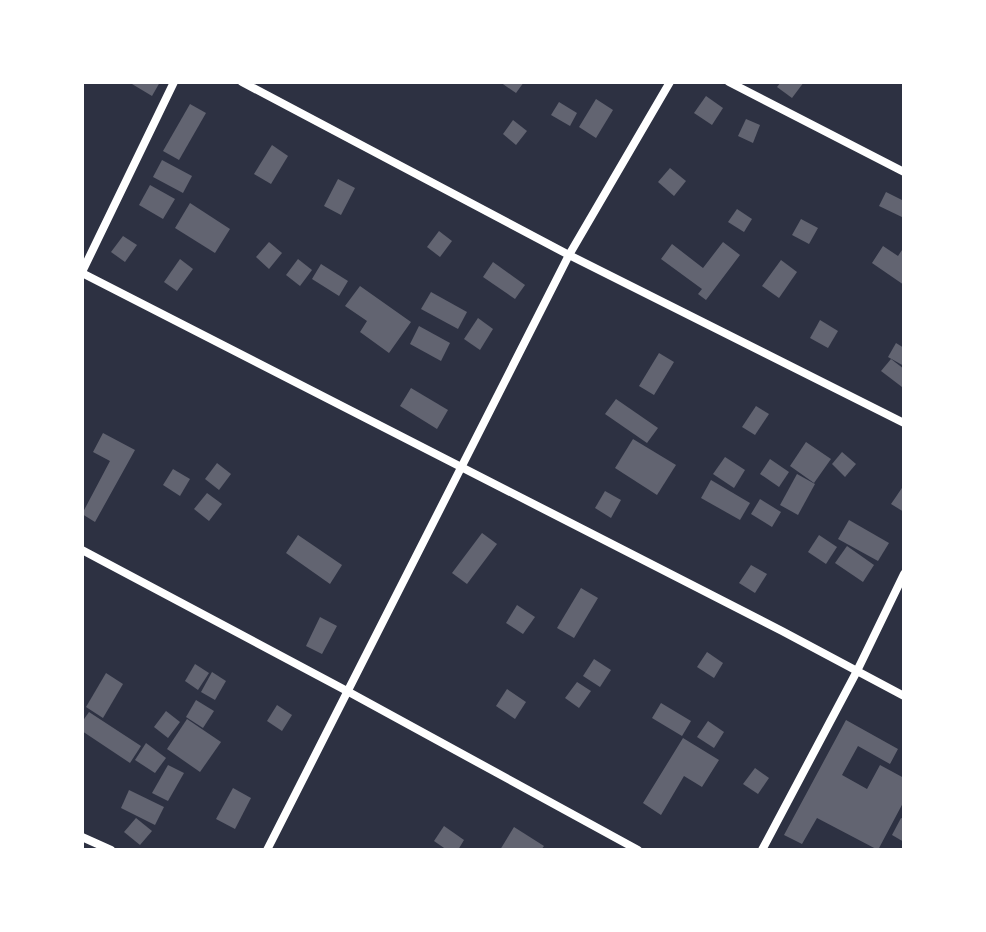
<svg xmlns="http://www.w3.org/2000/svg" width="986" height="932" viewBox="0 0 986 932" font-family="'Varela Round',sans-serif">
<rect width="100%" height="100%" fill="#2d3142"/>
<!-- building -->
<g fill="#626471">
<polygon points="134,82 160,82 152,96 132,84"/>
<polygon points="500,82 524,82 516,93"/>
<polygon points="781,82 804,82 792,98 777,87"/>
<polygon points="706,96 723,108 712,125 694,113"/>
<polygon points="596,99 613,110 596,138 579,127"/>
<polygon points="559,102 577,113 570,126 551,115"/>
<polygon points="190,104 206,113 179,160 163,151"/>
<polygon points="746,119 760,125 753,143 738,136"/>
<polygon points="513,120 527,131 516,145 503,134"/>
<polygon points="272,145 288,156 271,184 254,174"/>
<polygon points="162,160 192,176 183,193 153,177"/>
<polygon points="670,168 686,181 674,196 658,182"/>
<polygon points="338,179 355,188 341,215 324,206"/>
<polygon points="150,185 175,199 163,219 139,205"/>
<polygon points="886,192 904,201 904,218 879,206"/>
<polygon points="190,203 230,229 215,253 175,228"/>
<polygon points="737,209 752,219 744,232 728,222"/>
<polygon points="801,219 818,228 809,244 792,235"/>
<polygon points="439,231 452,241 440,257 427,247"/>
<polygon points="123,236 137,245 125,262 111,252"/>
<polygon points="269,242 282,253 269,269 256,257"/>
<polygon points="723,242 740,255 706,300 698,294 702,289 661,259 672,244 703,268"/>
<polygon points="883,246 898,256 904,247 904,285 872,263"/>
<polygon points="180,259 193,269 177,291 164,282"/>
<polygon points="298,259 312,270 300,286 286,275"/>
<polygon points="781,260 797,272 779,298 762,286"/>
<polygon points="493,262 525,285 515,299 483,277"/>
<polygon points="321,264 348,281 339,296 312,279"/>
<polygon points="360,286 411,322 389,353 360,332 367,321 345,306"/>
<polygon points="431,292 467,312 458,329 421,309"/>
<polygon points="478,318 493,329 480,350 464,339"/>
<polygon points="820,320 838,331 828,348 810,338"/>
<polygon points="419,326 450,343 441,361 410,344"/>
<polygon points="896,343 904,348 904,366 888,357"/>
<polygon points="659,353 674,362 654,395 639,386"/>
<polygon points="891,359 904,369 902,387 881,371"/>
<polygon points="411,388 448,410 437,429 400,406"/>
<polygon points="616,399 658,428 647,443 605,414"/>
<polygon points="756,406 769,414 755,435 742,427"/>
<polygon points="103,433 135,450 95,522 82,514 110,461 93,452"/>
<polygon points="633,439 676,465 657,495 615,468"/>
<polygon points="806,442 831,459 814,483 790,466"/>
<polygon points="842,452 856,464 845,477 832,464"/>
<polygon points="725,457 745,470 734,488 713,474"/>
<polygon points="770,459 789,472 779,487 760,474"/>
<polygon points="217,463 231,474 219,490 205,479"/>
<polygon points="173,469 190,479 180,496 163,485"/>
<polygon points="797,474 815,484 798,515 780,505"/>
<polygon points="711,480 750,503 740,520 701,498"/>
<polygon points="904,485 904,512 891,504"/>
<polygon points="605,491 621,500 611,518 595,508"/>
<polygon points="207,493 222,504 209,521 194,509"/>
<polygon points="760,499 781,512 772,527 751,514"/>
<polygon points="849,520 889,543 878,561 838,539"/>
<polygon points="482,533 497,544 467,584 452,573"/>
<polygon points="298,535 342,565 330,584 286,553"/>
<polygon points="819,535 837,547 826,564 808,552"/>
<polygon points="847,546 874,565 863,582 835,563"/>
<polygon points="751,565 767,574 755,593 739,583"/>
<polygon points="581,588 598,598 574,638 557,628"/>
<polygon points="517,605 535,617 523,634 506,623"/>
<polygon points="320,617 337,626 322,654 306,646"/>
<polygon points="707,652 723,663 714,678 697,667"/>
<polygon points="594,659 611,670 600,687 583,676"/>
<polygon points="195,664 209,673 198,690 185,681"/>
<polygon points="212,672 226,681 215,700 201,692"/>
<polygon points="106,673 123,684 103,718 86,707"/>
<polygon points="577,682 591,691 579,708 565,698"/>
<polygon points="507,689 526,702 515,719 496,706"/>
<polygon points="196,700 214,711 203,728 186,717"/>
<polygon points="661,703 691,721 682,736 652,718"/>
<polygon points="277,705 292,715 282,731 267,721"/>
<polygon points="166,711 180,722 168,738 154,727"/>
<polygon points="89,712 141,746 130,763 82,731 82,722"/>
<polygon points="187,719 221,742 200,772 167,749"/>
<polygon points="846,720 898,749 890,764 858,746 842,775 867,789 880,765 904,778 904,801 878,850 817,818 802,844 784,835"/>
<polygon points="708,721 724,732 714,748 697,737"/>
<polygon points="683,738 719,760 702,787 684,776 661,815 643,803"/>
<polygon points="146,743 166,758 155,773 135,760"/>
<polygon points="168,765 184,773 168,801 152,793"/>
<polygon points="755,768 769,778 758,794 743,784"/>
<polygon points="233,788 251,798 235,829 216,819"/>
<polygon points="129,790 164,807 155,825 121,808"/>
<polygon points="136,818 152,831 140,845 124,832"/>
<polygon points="901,818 904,819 904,842 892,835"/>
<polygon points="444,826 464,840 458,850 447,850 434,841"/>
<polygon points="514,827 544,846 541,850 500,850"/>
</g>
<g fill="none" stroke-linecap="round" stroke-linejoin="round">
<!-- minor -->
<g stroke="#fff" stroke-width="8">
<polyline points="242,82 569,255 904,423"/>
<polyline points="729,82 904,172"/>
<polyline points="82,272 174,82"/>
<polyline points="82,273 782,631 904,696"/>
<polyline points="82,550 347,691 638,850"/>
<polyline points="82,837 111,850"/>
<polyline points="267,850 569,255 670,82"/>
<polyline points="762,850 857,671 904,574"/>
</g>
</g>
<!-- border -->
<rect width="986" height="932" fill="none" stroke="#ffffff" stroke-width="168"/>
</svg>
